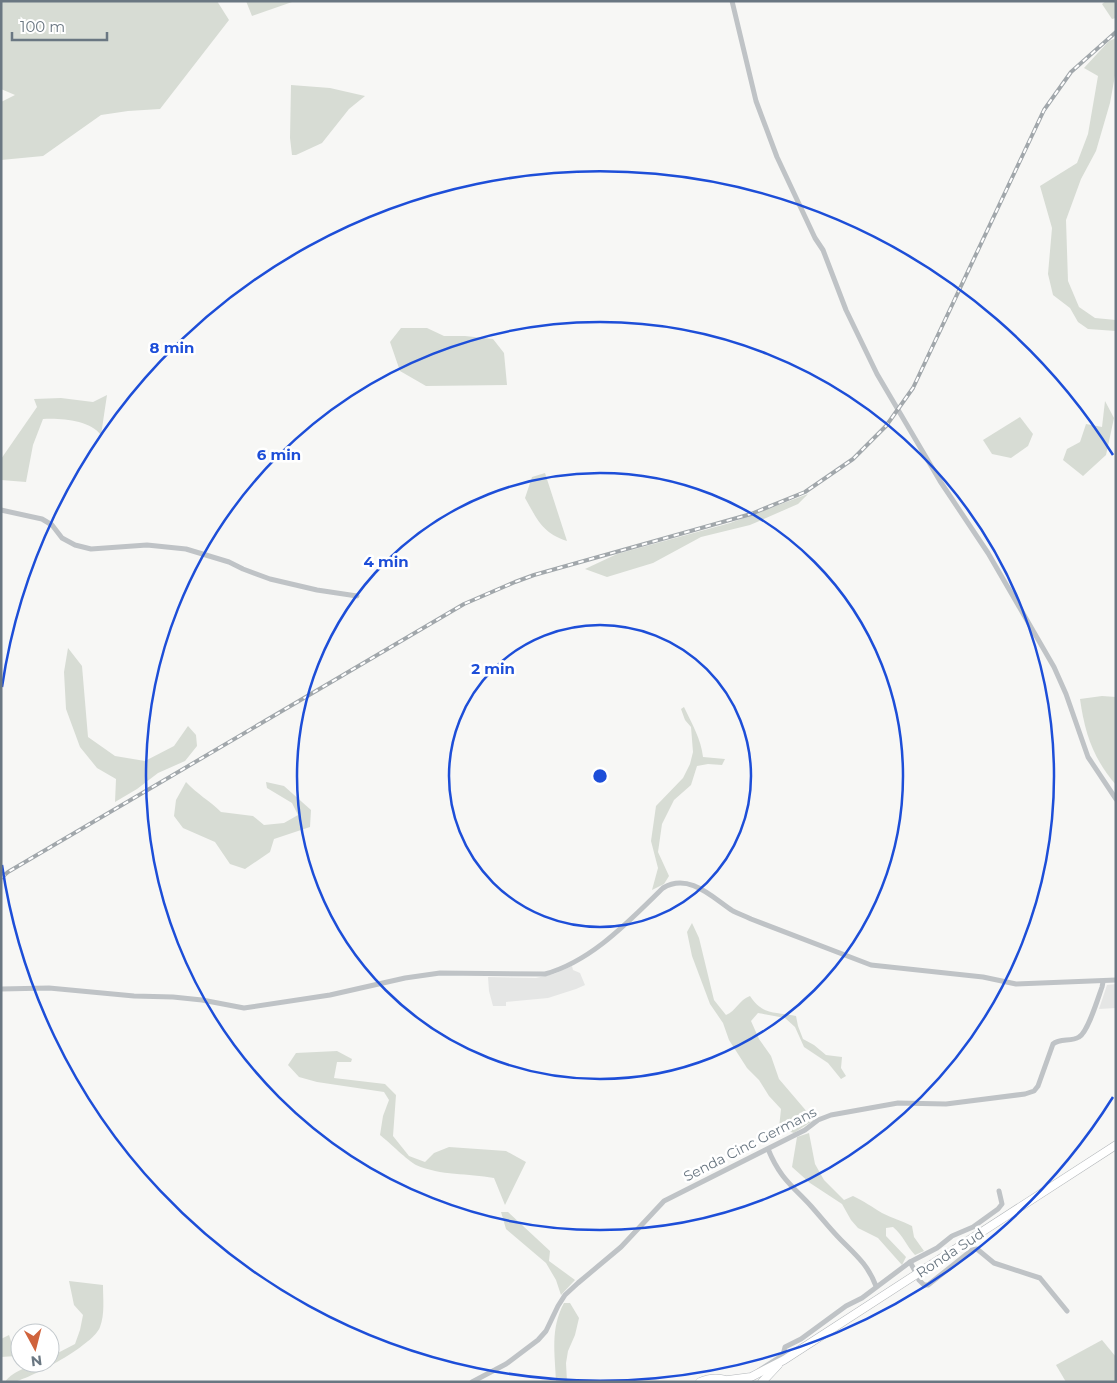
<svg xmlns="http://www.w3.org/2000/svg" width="1117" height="1383" viewBox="0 0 1117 1383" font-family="Montserrat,sans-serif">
<rect width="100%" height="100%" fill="#f7f7f5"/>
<!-- built -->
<g fill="#e5e6e5">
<polygon points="572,966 573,970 580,973 585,985 576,989 548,998 506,1002 506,1006 493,1006 489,991 488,977 536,978 554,974"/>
<polygon points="1116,984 1116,1008 1099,1009 1107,985"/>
</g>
<!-- green -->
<g fill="#d7dcd4">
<polygon points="1,1 217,1 229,20 160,109 128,111 101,115 43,156 1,160 1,102 15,95 1,89"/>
<polygon points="246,1 295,1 252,16"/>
<polygon points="1106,1 1116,1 1116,18 1112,19 1102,4"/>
<polygon points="1116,38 1116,70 1110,103 1096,151 1081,179 1066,220 1068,281 1079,307 1095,318 1116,320 1116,331 1088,329 1078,322 1070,308 1053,295 1048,274 1052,228 1040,186 1077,163 1088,134 1098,76 1084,68 1109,41"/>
<polygon points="291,85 330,88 365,96 349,109 322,143 296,155 292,155 290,138"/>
<polygon points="401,328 427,328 444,336 465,336 493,339 504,353 507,385 426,386 400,371 390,342"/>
<path d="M107 395 101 435C90 420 61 418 43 419L33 445 26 482 1 480V459L37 407 34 399 61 398 93 402Z"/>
<polygon points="1105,401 1114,418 1106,455 1083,476 1063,460 1067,449 1080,442 1086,424 1102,427"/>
<polygon points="1020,417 1033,434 1028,446 1011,458 992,454 983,440"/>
<path d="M545 473 567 541C542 533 537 519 525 498L532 477Z"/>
<polygon points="808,494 798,504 750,525 701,537 653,563 607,577 585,569 617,554 730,523"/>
<polygon points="68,648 82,666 88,737 115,756 145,761 174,746 188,726 196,735 197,746 185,761 158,773 137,789 115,802 116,779 97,768 80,747 66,709 64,672"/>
<path d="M1102 696 1116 697V785C1093 758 1085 734 1080 699Z"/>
<path d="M684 707C692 724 701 739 703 757L725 759 722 765 708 764 697 766 691 785 674 800 662 824 658 852 669 876 664 884 652 890 658 868 651 841 656 806 683 778 690 764 693 752 691 727 685 720 681 709Z"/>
<path d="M186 782C197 794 210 801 221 812L253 816 264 825 284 823 298 815 292 803 267 788 266 782 284 786 311 810 310 827 274 839 270 852 245 869 230 864 215 842 183 828 174 816 176 800Z"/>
<path d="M692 923 699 938 714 1000 726 1015C736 1011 739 1000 750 996 763 1016 775 1011 796 1016L798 1026 803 1039 814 1045 826 1055 842 1057 841 1068 846 1076 841 1079 828 1063 804 1047 795 1027 785 1018 758 1013 751 1021 759 1039 771 1056 779 1079 814 1120 794 1133 779 1128 781 1109 769 1096 759 1080 747 1068 729 1040 723 1023 710 1004 692 956 687 932Z"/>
<path d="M337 1051 352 1059 351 1062H337L334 1078 385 1084 396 1095 393 1136 409 1156 425 1162 434 1153 449 1147 506 1151 526 1162 505 1205 494 1178C468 1173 441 1176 416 1165 408 1161 389 1142 380 1135L383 1116 389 1100 384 1092 317 1082 299 1077 288 1065 296 1053Z"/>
<path d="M809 1133 815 1164 824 1180 844 1200 853 1196C864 1201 872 1207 882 1213 892 1218 902 1221 912 1226L914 1237 924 1251 915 1255C906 1246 904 1236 893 1227L886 1228V1236L906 1257 902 1265 878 1238 858 1228 851 1220 842 1204 810 1183 792 1167 797 1137Z"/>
<polygon points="501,1212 508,1212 550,1251 549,1261 575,1280 561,1295 556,1280 546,1263 506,1229"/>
<path d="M69 1281 103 1285C103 1299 105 1314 100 1327 94 1344 38 1374 20 1380 16 1382 10 1382 5 1382 13 1370 36 1363 50 1363V1357L75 1344 80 1330 83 1315 74 1305Z"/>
<path d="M564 1303H570L579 1318 575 1335 568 1351 566 1363 567 1382H556C555 1353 550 1329 564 1303Z"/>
<polygon points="9,1335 16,1356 1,1357 1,1339"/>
<polygon points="1102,1340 1116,1357 1116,1382 1066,1382 1056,1365"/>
</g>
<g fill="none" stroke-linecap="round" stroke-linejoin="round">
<defs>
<g id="primary">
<polyline points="728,1380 751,1377 784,1360 1116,1145"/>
<path d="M700 1382C711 1377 720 1377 731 1382"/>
<polyline points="762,1382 778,1365"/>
</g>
</defs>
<!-- primary casing -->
<use href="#primary" stroke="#b3b7ba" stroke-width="9"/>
<!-- minor -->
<g stroke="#bfc3c6" stroke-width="5">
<polyline points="732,1 756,101 777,157 815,238 823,250 846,310 877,374 940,481 988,553 1054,667 1066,694 1088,757 1116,799"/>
<polyline points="1,510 42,519 52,525 62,538 75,545 91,549 147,545 186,549 229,562 243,569 270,579 317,590 357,596"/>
<path d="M1 989 49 988 134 996 173 997 202 1000 244 1008 330 995 405 978 440 973 545 974C592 961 629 921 663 888 689 872 713 898 733 911 739 914 745 916 751 919L871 965 983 977 1016 984 1116 980"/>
<path d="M768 1149C779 1176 790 1184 810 1205 820 1216 830 1229 841 1240 856 1255 868 1265 876 1286"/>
<polyline points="910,1262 915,1271"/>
<polyline points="919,1280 924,1285 928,1285 972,1250 977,1249 994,1263 1040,1278 1067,1311"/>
<polyline points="758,1371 783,1355 785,1347 801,1339 846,1306 862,1298 910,1262 937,1248 952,1236 973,1227 998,1209 1002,1204 999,1191"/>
<path d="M472 1382 506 1364 538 1340 546 1331 558 1306 565 1295 578 1283 621 1247 664 1201 805 1130 818 1120 831 1115 898 1103 946 1104 1025 1094 1034 1091 1038 1086 1053 1044C1060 1038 1071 1042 1079 1037 1088 1032 1098 998 1102 987L1103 982"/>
</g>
<!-- primary -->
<use href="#primary" stroke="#fff" stroke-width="8"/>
<defs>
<polyline id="rail" points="1,878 8,872 464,604 515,582 534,575 751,514 805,492 853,459 886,426 913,388 1044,110 1071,72 1116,32"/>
</defs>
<!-- rail casing -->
<use href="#rail" stroke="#a1a7ab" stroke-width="4"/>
<!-- rail -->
<use href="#rail" stroke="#fff" stroke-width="2" stroke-dasharray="5.5" stroke-linecap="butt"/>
</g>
<!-- distance rings -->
<g fill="none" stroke="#1d4ed8" stroke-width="2.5">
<circle cx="600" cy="776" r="151"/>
<circle cx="600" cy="776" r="303"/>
<circle cx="600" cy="776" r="454"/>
<path d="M1113 1097A605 605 0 0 1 2 865M2 687A605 605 0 0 1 1113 455"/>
</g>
<g text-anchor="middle" stroke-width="5" stroke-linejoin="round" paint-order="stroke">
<!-- street labels -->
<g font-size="14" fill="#6a7782" stroke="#fff">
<text transform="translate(750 1144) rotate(-27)" y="5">Senda Cinc Germans</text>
<text transform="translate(950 1253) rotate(-33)" y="5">Ronda Sud</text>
</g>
</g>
<circle cx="600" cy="776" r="8" fill="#1d4ed8" stroke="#fff" stroke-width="2.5"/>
<g font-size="15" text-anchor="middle" font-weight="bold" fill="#1d4ed8" stroke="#fff" stroke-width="5" stroke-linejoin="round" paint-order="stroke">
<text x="172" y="353">8 min</text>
<text x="279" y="460">6 min</text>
<text x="386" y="567">4 min</text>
<text x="493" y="674">2 min</text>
</g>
<!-- border -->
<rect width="1117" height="1383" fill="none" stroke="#6a7782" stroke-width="5"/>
<!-- north arrow -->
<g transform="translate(35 1348) rotate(173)"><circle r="24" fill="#ffffff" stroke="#c3c9cd"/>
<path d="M0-4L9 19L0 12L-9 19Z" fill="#d0633c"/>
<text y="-8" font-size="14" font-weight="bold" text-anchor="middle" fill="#6a7782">N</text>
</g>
<!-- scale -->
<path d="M12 32v8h95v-8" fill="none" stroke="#6a7782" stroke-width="2.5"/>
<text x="20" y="32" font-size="15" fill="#6a7782" stroke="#ffffff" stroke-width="4" paint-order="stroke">100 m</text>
</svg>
